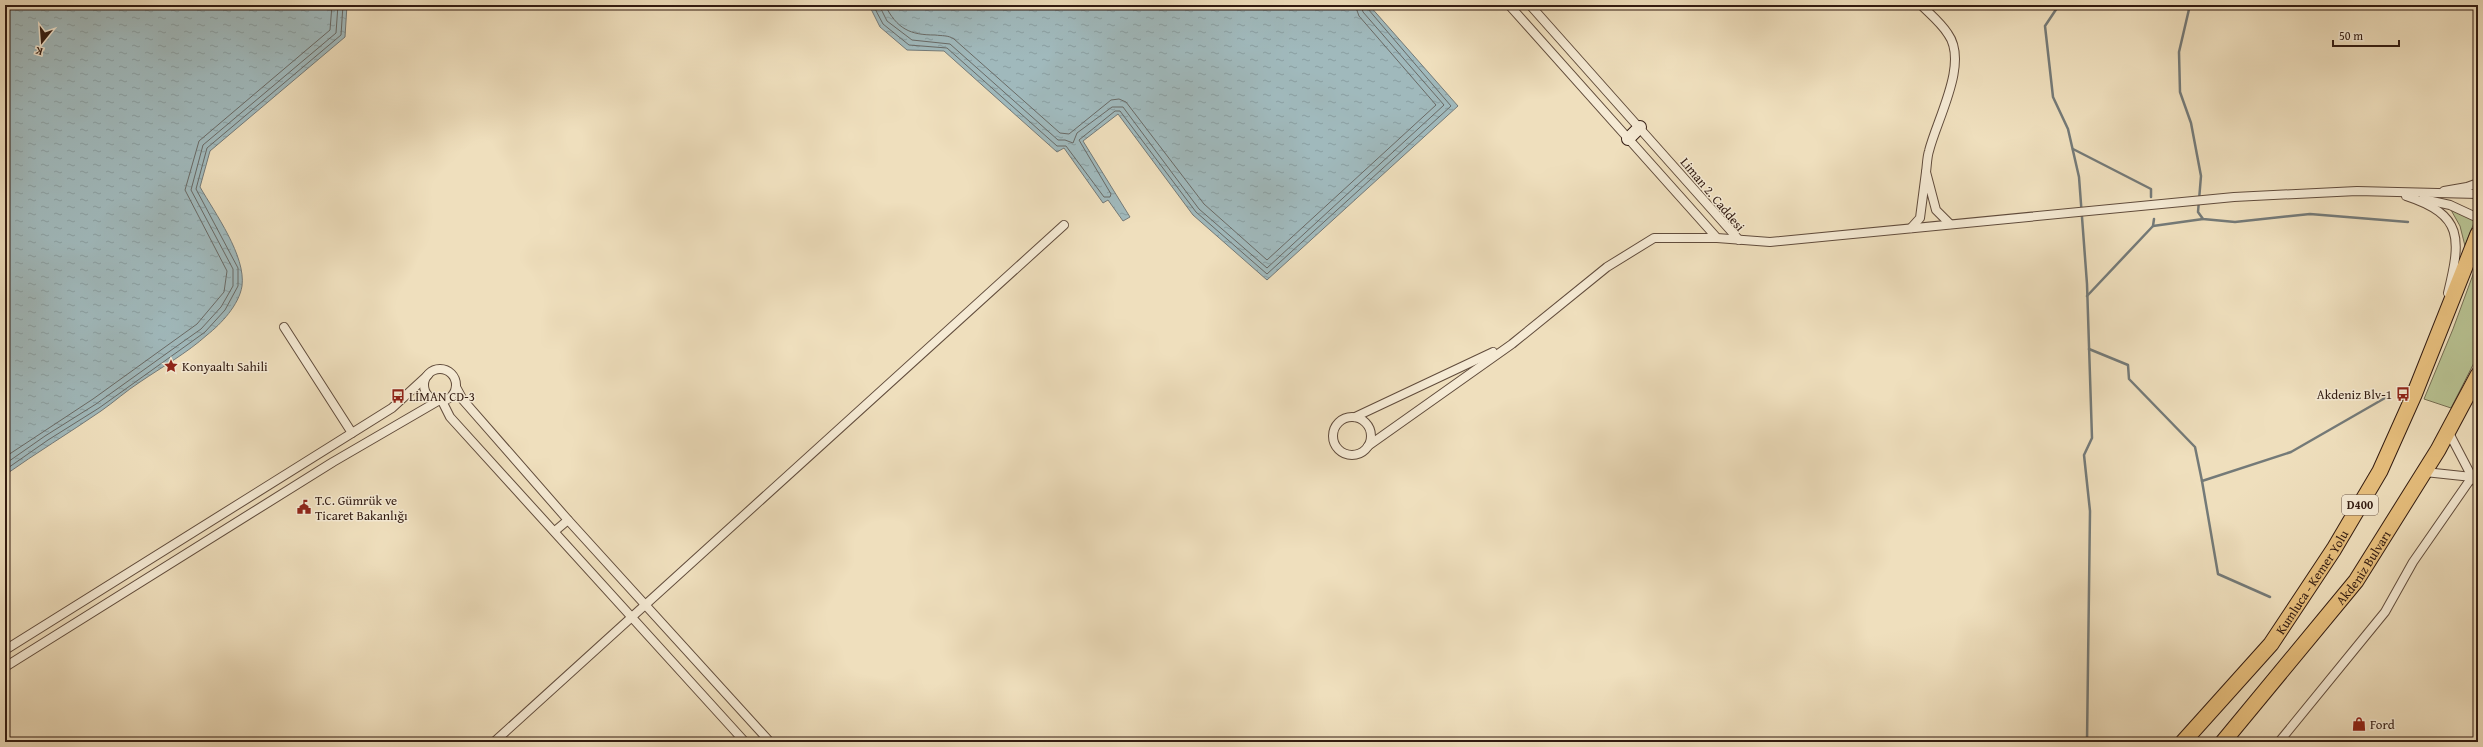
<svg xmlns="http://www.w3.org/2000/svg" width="2483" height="747" viewBox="0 0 2483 747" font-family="'Gentium Book Plus',serif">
<defs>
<pattern id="water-ripples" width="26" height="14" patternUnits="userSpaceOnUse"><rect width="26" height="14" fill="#a0b9bc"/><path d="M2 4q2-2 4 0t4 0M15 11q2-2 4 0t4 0" fill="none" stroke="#8a9ea1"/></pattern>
</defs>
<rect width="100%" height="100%" fill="#efdfbd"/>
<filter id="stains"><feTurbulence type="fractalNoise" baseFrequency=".005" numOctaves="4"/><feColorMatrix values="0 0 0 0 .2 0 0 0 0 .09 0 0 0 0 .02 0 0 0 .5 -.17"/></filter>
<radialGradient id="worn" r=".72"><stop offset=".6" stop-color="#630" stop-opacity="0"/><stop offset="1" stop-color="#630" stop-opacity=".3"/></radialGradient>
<!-- grass -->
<g fill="#b8c292" stroke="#756e52">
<polygon points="2451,210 2475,220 2465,246 2460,226"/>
<polygon points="2478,261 2478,355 2451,408 2424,399 2453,329"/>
</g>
<!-- water -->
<g fill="url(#water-ripples)" stroke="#747a78">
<path d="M5 5H347L345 37 210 151 200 187C215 213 246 256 242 286 239 305 221 324 207 335 187 353 162 367 140 382 126 391 114 402 101 411 69 433 36 453 5 475Z"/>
<polygon points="869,5 1369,5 1458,106 1267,280 1193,215 1118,114 1083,141 1130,217 1123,221 1108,200 1103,203 1064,148 1057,152 944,51 907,50 880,27"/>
</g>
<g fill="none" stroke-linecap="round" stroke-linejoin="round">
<!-- shore -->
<g stroke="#696a66" stroke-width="1">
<polyline points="873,5 883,24 909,45 947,48 1057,146 1066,146 1104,197 1110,197 1111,194 1079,140 1115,111 1120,111 1196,212 1267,274 1451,106 1368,9 1366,5"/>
<polyline points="879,5 887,21 912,40 950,44 1058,140 1065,140 1073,143 1077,133 1112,107 1123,107 1199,209 1267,268 1444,105 1363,12 1361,5"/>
<path d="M885 5C897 29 910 35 935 35 942 36 948 35 954 39L1060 133 1069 134 1111 100 1119 99 1126 102 1204 204 1267 260 1436 105 1359 16 1355 5"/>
<polyline points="5,457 93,399 197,324 224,292 227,271 185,190 199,141 330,30 332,5"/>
<polyline points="5,464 45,436 96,404 184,341 201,329 221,307 233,286 233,269 191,190 203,145 336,33 338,5"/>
<polyline points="5,470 48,440 99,408 187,345 205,332 225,310 238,286 238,268 196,189 207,148 341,35 343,5"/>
</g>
<!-- stream -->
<g stroke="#747a78" stroke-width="2.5">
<polyline points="2059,5 2045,26 2053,97 2068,129 2079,177 2087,284 2092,438 2084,455 2090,511 2087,742"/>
<polyline points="2190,5 2179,52 2180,92 2191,123 2201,176 2198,212 2203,219 2235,222 2310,214 2408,222"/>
<polyline points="2073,149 2151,189 2151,197"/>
<polyline points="2153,226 2203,219"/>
<polyline points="2087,296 2153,226 2154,219"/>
<polyline points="2089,349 2128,365 2129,379 2195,447 2202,481 2291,452 2385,398"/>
<polyline points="2202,481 2218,574 2270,597"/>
</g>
<defs>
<g id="street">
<polyline points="1509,5 1717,238 1770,242 2234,197 2357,191 2478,194"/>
<polyline points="1530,5 1739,240"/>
<path d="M1921 5C1930 14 1941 23 1948 34 1969 63 1937 119 1929 151 1927 157 1927 165 1926 172"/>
<polyline points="2444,191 2467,187 2478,183"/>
<path d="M2406 196C2464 215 2461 239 2448 293"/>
<polyline points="2423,199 2450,205 2478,218"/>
<polyline points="1911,228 1920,218 1926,172 1936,210 1950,224"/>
<polyline points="284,327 352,433"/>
<circle cx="440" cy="385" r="16"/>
<polyline points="456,387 463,400 568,520 770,742"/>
<polyline points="442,401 450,417 745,742"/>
<polyline points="1355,417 1493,352"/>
<circle cx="1352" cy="436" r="19"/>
<polyline points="2448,431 2472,477 2478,484"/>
<polyline points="1368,446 1512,344 1607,267 1654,238 1717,238"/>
<polyline points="2425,472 2472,477"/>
<polyline points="555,531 568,520"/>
<polyline points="5,650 392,408 428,375"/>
<polyline points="5,667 333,462 438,401"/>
<polyline points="494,742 1064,225"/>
<polyline points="2279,742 2385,612 2413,562 2472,477"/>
</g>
<polyline id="secondary" points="1628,139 1640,127"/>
<g id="highway">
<path id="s1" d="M2183 742 2271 644 2334 549 2380 471 2414 395 2478 234"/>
<path id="s2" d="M2223 742 2356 581 2438 450 2478 375"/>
</g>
</defs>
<!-- street casing -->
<use href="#street" stroke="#614c3c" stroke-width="10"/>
<!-- secondary casing -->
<use href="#secondary" stroke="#321b11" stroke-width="14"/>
<!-- highway casing -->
<use href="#highway" stroke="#321b11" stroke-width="17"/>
<!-- street -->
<use href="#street" stroke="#f5ead4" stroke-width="8"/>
<!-- secondary -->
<use href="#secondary" stroke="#f5ead4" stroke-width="12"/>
<!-- highway -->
<use href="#highway" stroke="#e8c07e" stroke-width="15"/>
</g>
<!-- icons -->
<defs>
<symbol id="sight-bare" viewBox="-9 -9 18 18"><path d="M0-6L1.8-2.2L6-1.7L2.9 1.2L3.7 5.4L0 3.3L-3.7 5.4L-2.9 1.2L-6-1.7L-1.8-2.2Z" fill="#8f2418" stroke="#f5ead4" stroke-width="2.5" paint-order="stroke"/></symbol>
<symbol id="bus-bare" viewBox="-9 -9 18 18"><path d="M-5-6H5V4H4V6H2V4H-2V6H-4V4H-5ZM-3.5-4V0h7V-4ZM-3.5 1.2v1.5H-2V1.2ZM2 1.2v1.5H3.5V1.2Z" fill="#8f2418" stroke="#f5ead4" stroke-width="2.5" paint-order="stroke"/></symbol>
<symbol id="civic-bare" viewBox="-9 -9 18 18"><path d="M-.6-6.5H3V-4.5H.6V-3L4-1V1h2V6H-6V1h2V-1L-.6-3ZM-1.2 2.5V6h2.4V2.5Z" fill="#8f2418" stroke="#f5ead4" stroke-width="2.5" paint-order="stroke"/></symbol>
<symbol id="shop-bare" viewBox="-9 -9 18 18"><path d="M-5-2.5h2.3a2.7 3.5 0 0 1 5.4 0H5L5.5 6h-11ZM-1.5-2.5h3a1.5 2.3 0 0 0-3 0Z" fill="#8f2418" stroke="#f5ead4" stroke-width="2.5" paint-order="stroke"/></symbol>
</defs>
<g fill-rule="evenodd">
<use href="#sight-bare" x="161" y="356" width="20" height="20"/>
<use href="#bus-bare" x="2393" y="384" width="20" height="20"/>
<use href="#bus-bare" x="388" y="386" width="20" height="20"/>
<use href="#civic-bare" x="294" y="497" width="20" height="20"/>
<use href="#shop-bare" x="2349" y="714" width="20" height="20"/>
</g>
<g text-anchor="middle" stroke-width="3" stroke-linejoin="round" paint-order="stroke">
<!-- shield labels -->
<rect fill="#f5ead4" stroke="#6c594c" stroke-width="1" x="2342" y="495" width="36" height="20" rx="3"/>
<g font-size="12" font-weight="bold" fill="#321b11">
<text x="2360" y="509">D400</text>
</g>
<!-- street labels -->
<g font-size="13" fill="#321b11" stroke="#f5ead4">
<text transform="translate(1713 194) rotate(50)" y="5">Liman 2. Caddesi</text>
<text dy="5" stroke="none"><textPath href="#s2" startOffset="224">Akdeniz Bulvarı</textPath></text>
<text dy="5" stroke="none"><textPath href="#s1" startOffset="206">Kumluca - Kemer Yolu</textPath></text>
</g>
<!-- poi labels -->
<g font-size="13" fill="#321b11" stroke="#f5ead4" text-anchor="start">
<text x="182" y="371">Konyaaltı Sahili</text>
<text x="2392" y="399" text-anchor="end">Akdeniz Blv-1</text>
<text x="409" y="401">LİMAN CD-3</text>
<text x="315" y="505">T.C. Gümrük ve<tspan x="315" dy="15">Ticaret Bakanlığı</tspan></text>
<text x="2370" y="729">Ford</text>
</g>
</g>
<!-- margin -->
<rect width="2483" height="747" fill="none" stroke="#efdfbd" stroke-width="20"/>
<rect x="6" y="6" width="2471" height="735" fill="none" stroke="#321b11" stroke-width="2"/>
<rect x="10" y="10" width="2463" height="727" fill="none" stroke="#321b11"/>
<!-- north arrow -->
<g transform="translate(42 42) rotate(197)" stroke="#f5ead4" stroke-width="3" paint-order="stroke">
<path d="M0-3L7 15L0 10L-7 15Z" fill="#321b11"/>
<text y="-6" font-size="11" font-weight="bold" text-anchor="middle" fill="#321b11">K</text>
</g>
<!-- scale -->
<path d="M2333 40v6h66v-6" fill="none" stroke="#321b11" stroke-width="2"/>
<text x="2339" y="40" font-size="12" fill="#321b11" stroke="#f5ead4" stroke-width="3" paint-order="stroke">50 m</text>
<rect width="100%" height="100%" filter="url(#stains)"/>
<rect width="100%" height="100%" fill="url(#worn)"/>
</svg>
